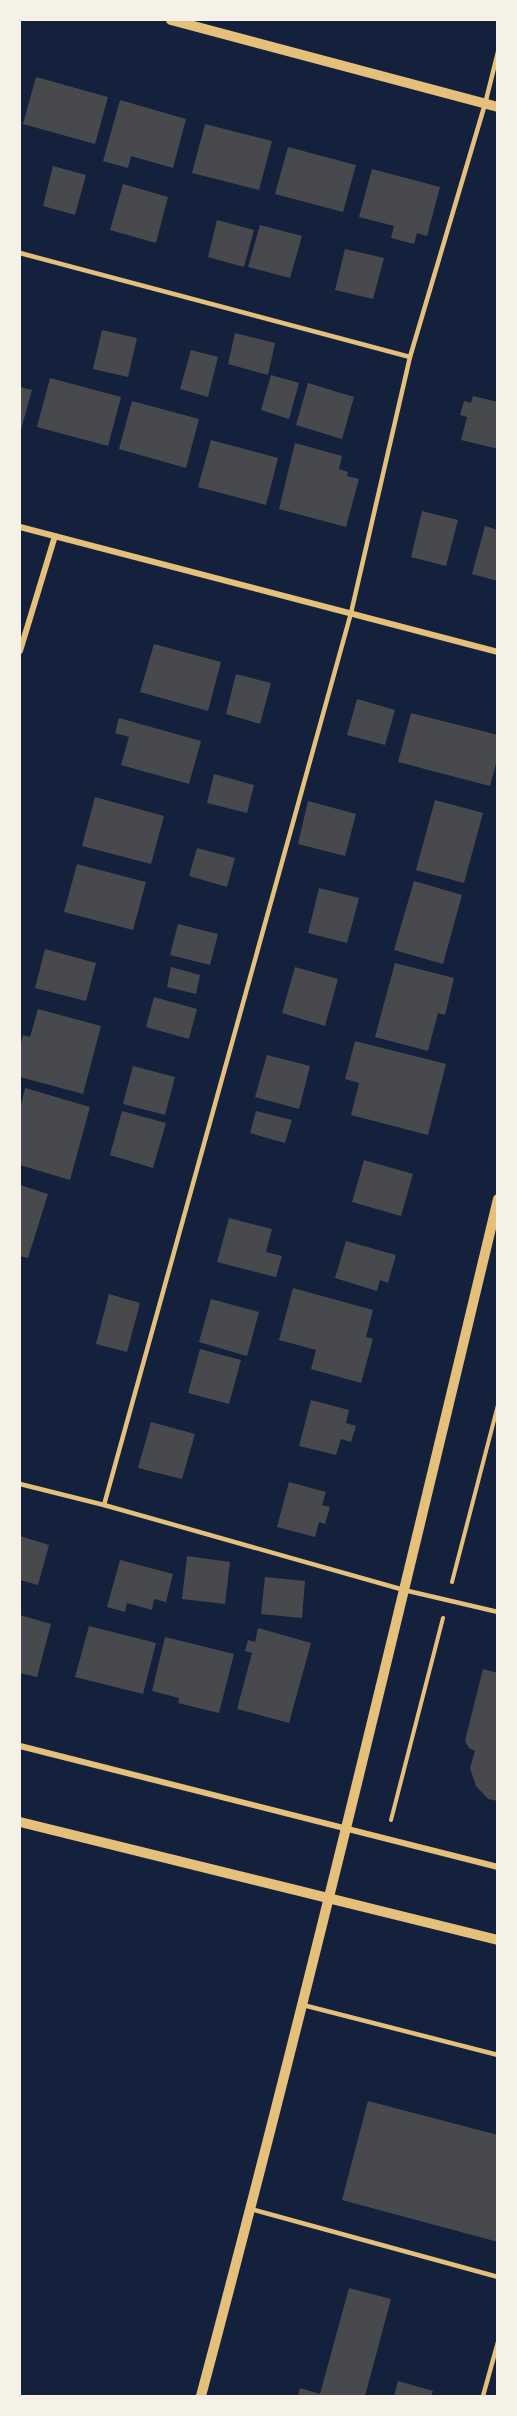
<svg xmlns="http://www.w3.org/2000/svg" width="517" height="2416" viewBox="0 0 517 2416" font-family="Raleway,sans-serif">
<rect width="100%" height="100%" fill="#14213d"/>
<!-- building -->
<g fill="#48494c">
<polygon points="36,77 108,97 95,144 23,124"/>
<polygon points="120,100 186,119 173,168 131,156 128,168 103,161"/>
<polygon points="205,124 272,141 259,190 192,173"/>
<polygon points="288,147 356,165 343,212 275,194"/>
<polygon points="53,166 86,175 75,215 43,206"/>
<polygon points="372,169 440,187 427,236 417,233 414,244 391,238 394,226 359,217"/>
<polygon points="123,184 168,197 156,243 110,230"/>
<polygon points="217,220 254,230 244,267 208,257"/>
<polygon points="260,225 302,236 290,278 248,267"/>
<polygon points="345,249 384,258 373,299 335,290"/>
<polygon points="102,330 137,338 128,377 93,369"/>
<polygon points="235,333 275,343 268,375 228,364"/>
<polygon points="191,350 218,357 208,397 180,389"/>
<polygon points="271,375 299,383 289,419 261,410"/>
<polygon points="50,378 121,397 108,446 37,427"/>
<polygon points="308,383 354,397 342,439 296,425"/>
<polygon points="20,387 32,390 20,433"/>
<polygon points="473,396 498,402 498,449 461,440 467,417 460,415 464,401 471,403"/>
<polygon points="132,401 199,419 186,468 119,449"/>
<polygon points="211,440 278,458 266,505 198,487"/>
<polygon points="295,443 342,456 339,469 348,472 347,476 359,479 346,527 279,509"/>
<polygon points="422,511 458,520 446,566 411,557"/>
<polygon points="485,526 498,530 498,581 472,574"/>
<polygon points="154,644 221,662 208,711 140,692"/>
<polygon points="236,674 271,683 260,724 226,714"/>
<polygon points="357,699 395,710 385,745 347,735"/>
<polygon points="411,713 498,735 498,756 490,786 398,762"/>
<polygon points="119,718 201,741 189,784 121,765 129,737 115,733"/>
<polygon points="214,774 254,785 247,813 207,803"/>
<polygon points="95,797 164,816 151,864 82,846"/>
<polygon points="435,800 483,813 464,883 416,870"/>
<polygon points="308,801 356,814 345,856 298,844"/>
<polygon points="197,848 235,858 227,887 189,876"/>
<polygon points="77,864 146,882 133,930 64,912"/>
<polygon points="414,881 462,895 443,964 394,950"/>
<polygon points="319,888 359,898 347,943 308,933"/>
<polygon points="178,924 218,934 210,965 170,955"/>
<polygon points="45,949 96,963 86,1001 35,988"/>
<polygon points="395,963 454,978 445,1015 438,1013 428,1051 375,1037"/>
<polygon points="171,967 200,975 196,994 167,987"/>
<polygon points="295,967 338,979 325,1026 282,1013"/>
<polygon points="154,997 197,1009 189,1039 146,1027"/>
<polygon points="38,1009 101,1026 83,1094 20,1077 20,1047 23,1035 30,1037"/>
<polygon points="355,1041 446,1064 428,1135 351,1115 359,1083 345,1079"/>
<polygon points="267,1055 310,1066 299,1109 255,1097"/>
<polygon points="133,1066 175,1077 165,1115 123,1104"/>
<polygon points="25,1088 90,1107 70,1180 20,1165 20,1110"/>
<polygon points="122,1111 166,1123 153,1168 110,1155"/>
<polygon points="256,1111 292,1120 285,1143 250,1133"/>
<polygon points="364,1160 413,1174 401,1216 352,1202"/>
<polygon points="20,1185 48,1194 28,1258 20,1256"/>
<polygon points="229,1218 272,1229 266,1252 282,1256 276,1277 217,1262"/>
<polygon points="346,1241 396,1255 388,1283 380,1280 377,1291 335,1278"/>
<polygon points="293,1288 373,1310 366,1337 373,1339 361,1383 311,1369 316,1350 279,1340"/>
<polygon points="109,1294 140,1303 127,1352 96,1344"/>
<polygon points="211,1299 259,1312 247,1356 199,1342"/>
<polygon points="200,1349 241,1360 229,1404 188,1393"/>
<polygon points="311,1400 349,1410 346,1423 356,1426 351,1442 341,1439 336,1455 299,1446"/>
<polygon points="151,1422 195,1434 182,1479 138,1468"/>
<polygon points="289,1482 326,1492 322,1505 330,1507 325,1524 319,1522 315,1537 277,1527"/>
<polygon points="20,1536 49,1545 38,1585 20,1580"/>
<polygon points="187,1556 230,1562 225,1604 182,1599"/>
<polygon points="120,1560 173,1574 166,1602 154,1599 152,1610 127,1603 125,1612 107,1607"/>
<polygon points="265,1577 305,1581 302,1618 261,1614"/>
<polygon points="20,1615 51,1624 37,1677 20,1673"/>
<polygon points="89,1626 156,1643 143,1694 75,1677"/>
<polygon points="258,1628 311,1643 289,1723 237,1709 252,1653 245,1651 248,1640 255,1642"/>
<polygon points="165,1637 234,1654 219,1713 178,1703 179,1698 152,1691"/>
<polygon points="483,1669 498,1673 498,1801 488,1799 476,1786 470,1768 475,1751 469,1748 465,1741"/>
<polygon points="368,2101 498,2135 498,2242 342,2200"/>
<polygon points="349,2288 391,2299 365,2396 298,2396 300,2388 320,2394"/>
<polygon points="398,2381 433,2391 431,2396 394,2396"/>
</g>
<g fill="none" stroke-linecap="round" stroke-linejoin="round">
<!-- path -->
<g stroke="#e5c07b" stroke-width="4">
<polyline points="452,1582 498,1405"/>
<polyline points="391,1820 443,1618"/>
</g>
<!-- service -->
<g stroke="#e5c07b" stroke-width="4.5">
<polyline points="20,253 410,357"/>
<polyline points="20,1484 104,1505 404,1590 498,1612"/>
<polyline points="104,1505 351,613 410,357 485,104 498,52"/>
<polyline points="303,2005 498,2055"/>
<polyline points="251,2209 498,2277"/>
<polyline points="483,2396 498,2342"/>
</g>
<!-- minor -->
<g stroke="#e5c07b" stroke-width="6">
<polyline points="20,527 498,652"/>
<polyline points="20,651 55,536"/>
<polyline points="20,1746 498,1867"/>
</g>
<!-- tertiary -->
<g stroke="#e5c07b" stroke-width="10">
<polyline points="171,20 498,107"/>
<polyline points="20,1822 498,1940"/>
<path d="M201 2396C307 1999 402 1599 498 1199"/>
</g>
</g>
<!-- border -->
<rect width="517" height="2416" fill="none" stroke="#f6f1e7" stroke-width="42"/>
</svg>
